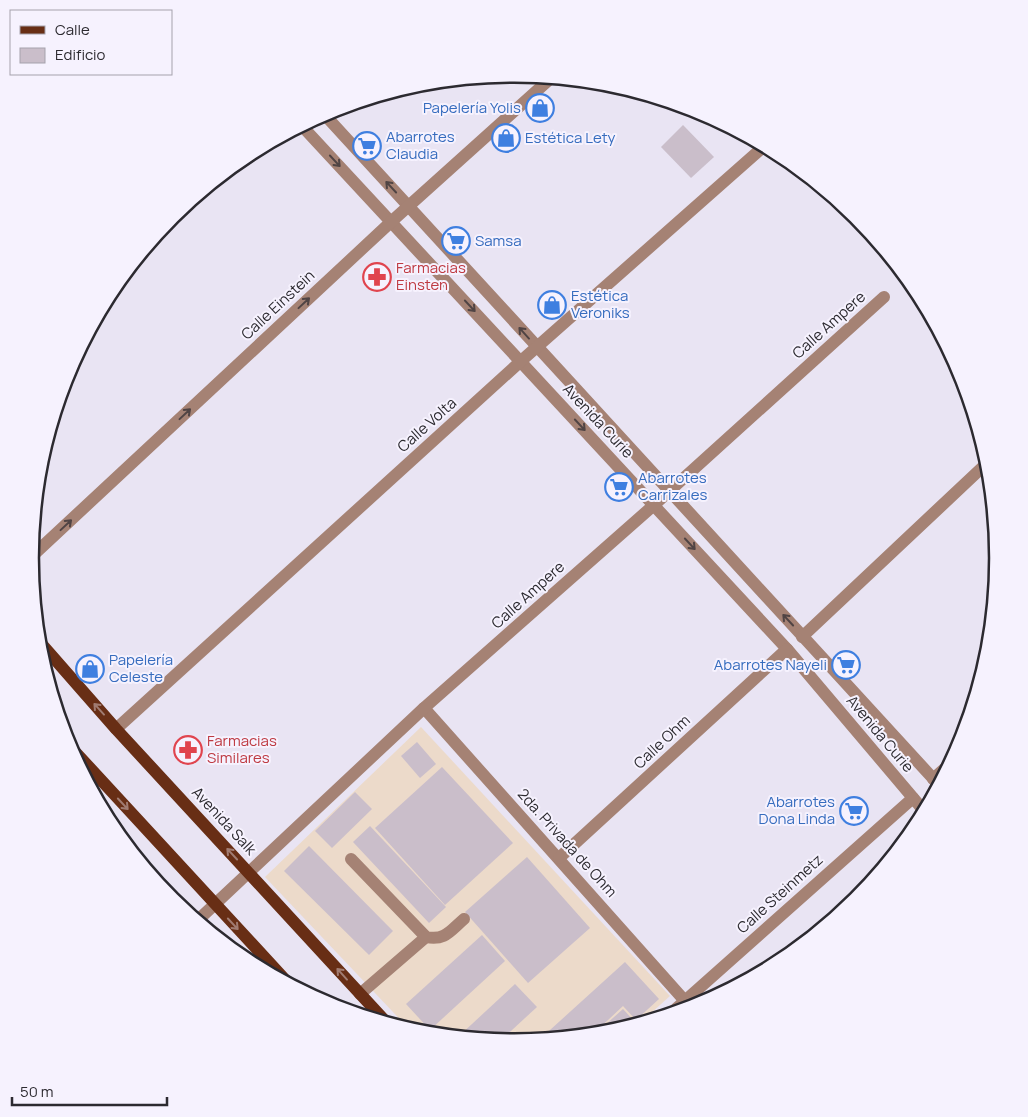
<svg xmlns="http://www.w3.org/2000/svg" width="1028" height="1117" viewBox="0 0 1028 1117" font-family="Manrope,sans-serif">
<rect width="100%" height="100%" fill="#e9e4f3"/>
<!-- education -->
<g fill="#ecdaca">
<polygon points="421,727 670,996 640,1023 608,1033 514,1042 419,1033 410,1030 265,877"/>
<polygon points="215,925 251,964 245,961 209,931"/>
</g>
<!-- building -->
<g fill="#cabeca">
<polygon points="683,125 714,157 691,178 661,147"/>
<polygon points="417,742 436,764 420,778 401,756"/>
<polygon points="442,767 513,843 445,905 375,828"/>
<polygon points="355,792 372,809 332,848 315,831"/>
<polygon points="370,826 446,907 429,923 353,842"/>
<polygon points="309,846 393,931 369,955 284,871"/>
<polygon points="527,857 590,928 528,983 465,912"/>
<polygon points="482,935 505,961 430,1030 406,1004"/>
<polygon points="625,962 659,999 636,1020 623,1006 592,1035 539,1040"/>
<polygon points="515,984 537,1007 500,1041 458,1037"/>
<polygon points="623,1009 634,1021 626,1028 608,1033 594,1035"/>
</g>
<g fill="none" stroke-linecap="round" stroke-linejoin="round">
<!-- minor -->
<g stroke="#a58274" stroke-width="12">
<polyline points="324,114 939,785"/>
<polyline points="302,126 787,649 925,812"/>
<polyline points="30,558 392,221 551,78"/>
<polyline points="802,637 988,462"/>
<polyline points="424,708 685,1001"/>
<polyline points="116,729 521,361 762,148"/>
<polyline points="933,779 951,763"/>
<polyline points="559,858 787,649"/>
<path d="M351 859 426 937C445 941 450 931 464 919"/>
<polyline points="197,921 424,708 654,505 884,297"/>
<polyline points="360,994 426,937"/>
<polyline points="669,1015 913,798"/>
</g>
<!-- major -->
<g stroke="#682e15" stroke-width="12">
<polyline points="38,640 116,729 387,1023"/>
<polyline points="66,742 290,985"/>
</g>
</g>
<!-- one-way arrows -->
<defs><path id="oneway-shaft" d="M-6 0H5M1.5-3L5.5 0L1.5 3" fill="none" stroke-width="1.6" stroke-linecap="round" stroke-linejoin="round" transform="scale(1.25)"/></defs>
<g stroke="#504444">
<use href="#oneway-shaft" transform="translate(335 161) rotate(47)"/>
<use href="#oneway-shaft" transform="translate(391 187) rotate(-133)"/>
<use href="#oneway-shaft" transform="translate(304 303) rotate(-43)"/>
<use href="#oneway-shaft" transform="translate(470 306) rotate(47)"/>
<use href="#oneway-shaft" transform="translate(524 333) rotate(-132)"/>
<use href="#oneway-shaft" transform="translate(185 414) rotate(-43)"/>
<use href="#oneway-shaft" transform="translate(580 425) rotate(47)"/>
<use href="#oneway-shaft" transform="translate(66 525) rotate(-43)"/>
<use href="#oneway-shaft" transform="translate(690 544) rotate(47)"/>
<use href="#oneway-shaft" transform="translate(788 620) rotate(-133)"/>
</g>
<g stroke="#a17c72">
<use href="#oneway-shaft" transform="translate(99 709) rotate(-132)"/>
<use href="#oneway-shaft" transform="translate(123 804) rotate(47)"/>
<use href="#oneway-shaft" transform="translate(232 854) rotate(-133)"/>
<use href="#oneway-shaft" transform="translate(233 924) rotate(47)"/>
<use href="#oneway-shaft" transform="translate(342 974) rotate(-132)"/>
</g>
<!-- icons -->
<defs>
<symbol id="shop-ring" viewBox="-11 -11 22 22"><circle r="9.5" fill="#f6f2fe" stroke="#3f7fe0" stroke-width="1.5"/><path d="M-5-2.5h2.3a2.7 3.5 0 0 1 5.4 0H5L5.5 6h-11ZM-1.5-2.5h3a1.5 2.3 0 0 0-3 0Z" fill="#3f7fe0"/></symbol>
<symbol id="supermarket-ring" viewBox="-11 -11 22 22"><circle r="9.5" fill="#f6f2fe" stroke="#3f7fe0" stroke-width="1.5"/><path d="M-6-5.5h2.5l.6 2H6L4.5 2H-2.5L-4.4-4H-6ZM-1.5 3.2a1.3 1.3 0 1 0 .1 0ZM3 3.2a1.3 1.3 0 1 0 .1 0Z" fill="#3f7fe0"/></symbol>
<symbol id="pharmacy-ring" viewBox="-11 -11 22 22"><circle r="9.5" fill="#f6f2fe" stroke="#e0444e" stroke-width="1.5"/><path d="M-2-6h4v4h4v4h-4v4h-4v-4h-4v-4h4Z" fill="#e0444e"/></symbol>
</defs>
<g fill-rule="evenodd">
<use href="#shop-ring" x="524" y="92" width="32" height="32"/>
<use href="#shop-ring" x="490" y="122" width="32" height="32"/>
<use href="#supermarket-ring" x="351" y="130" width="32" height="32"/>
<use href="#supermarket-ring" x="440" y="225" width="32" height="32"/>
<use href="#pharmacy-ring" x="361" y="261" width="32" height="32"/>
<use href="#shop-ring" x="536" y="289" width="32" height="32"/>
<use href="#supermarket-ring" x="603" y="471" width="32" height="32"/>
<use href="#supermarket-ring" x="830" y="649" width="32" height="32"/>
<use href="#shop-ring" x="74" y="653" width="32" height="32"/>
<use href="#pharmacy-ring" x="172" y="734" width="32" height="32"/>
<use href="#supermarket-ring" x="838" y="795" width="32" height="32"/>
</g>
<g text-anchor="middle" stroke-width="4" stroke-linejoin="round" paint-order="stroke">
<!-- shop labels -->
<g font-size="15" fill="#366cbe" stroke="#f6f2fe" text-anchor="start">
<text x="521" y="113" text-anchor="end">Papelería Yolis</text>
<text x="386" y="142">Abarrotes<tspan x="386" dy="17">Claudia</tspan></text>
<text x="525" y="143">Estética Lety</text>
<text x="475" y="246">Samsa</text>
<text x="571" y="301">Estética<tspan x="571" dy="17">Veroniks</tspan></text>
<text x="638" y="483">Abarrotes<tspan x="638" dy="17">Carrizales</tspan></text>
<text x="109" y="665">Papelería<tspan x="109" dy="17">Celeste</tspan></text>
<text x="827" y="670" text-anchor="end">Abarrotes Nayeli</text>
<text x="835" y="807" text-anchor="end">Abarrotes<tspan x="835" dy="17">Dona Linda</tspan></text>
</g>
<!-- health labels -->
<g font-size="15" fill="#be3a42" stroke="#f6f2fe" text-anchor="start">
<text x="396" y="273">Farmacias<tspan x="396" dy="17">Einsten</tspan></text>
<text x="207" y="746">Farmacias<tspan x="207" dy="17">Similares</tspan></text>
</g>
<!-- street labels -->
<g font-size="15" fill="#2c2a30" stroke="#f6f2fe">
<text transform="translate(278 305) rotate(-43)" y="5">Calle Einstein</text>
<text transform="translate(829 325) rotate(-42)" y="5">Calle Ampere</text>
<text transform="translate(598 421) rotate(47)" y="5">Avenida Curie</text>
<text transform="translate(427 425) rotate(-42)" y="5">Calle Volta</text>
<text transform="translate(528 595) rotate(-42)" y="5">Calle Ampere</text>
<text transform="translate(880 734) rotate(50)" y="5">Avenida Curie</text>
<text transform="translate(662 742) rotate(-43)" y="5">Calle Ohm</text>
<text transform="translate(224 821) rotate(47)" y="5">Avenida Salk</text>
<text transform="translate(567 843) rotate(48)" y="5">2da. Privada de Ohm</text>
<text transform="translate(780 894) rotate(-42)" y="5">Calle Steinmetz</text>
</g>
</g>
<!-- crop -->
<path d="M0 0H1028V1117H0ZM39 558a475 475 0 1 1 950 0a475 475 0 1 1-950 0Z" fill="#f6f2fe" fill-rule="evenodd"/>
<path fill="none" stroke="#2c2a30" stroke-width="2.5" d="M39 558a475 475 0 1 1 950 0a475 475 0 1 1-950 0Z"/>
<!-- legend -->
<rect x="10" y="10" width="162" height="65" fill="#f6f2fe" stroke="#a5a2ac"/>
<rect x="20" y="26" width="25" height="8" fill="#682e15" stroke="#a5a2ac"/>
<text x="55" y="35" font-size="15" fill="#2c2a30">Calle</text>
<rect x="20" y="48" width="25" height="15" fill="#cabeca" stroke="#a5a2ac"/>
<text x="55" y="60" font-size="15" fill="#2c2a30">Edificio</text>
<!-- scale -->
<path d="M12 1097v8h155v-8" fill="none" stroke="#2c2a30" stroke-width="2.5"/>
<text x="20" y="1097" font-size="15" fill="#2c2a30" stroke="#f6f2fe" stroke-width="4" paint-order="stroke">50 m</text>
</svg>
